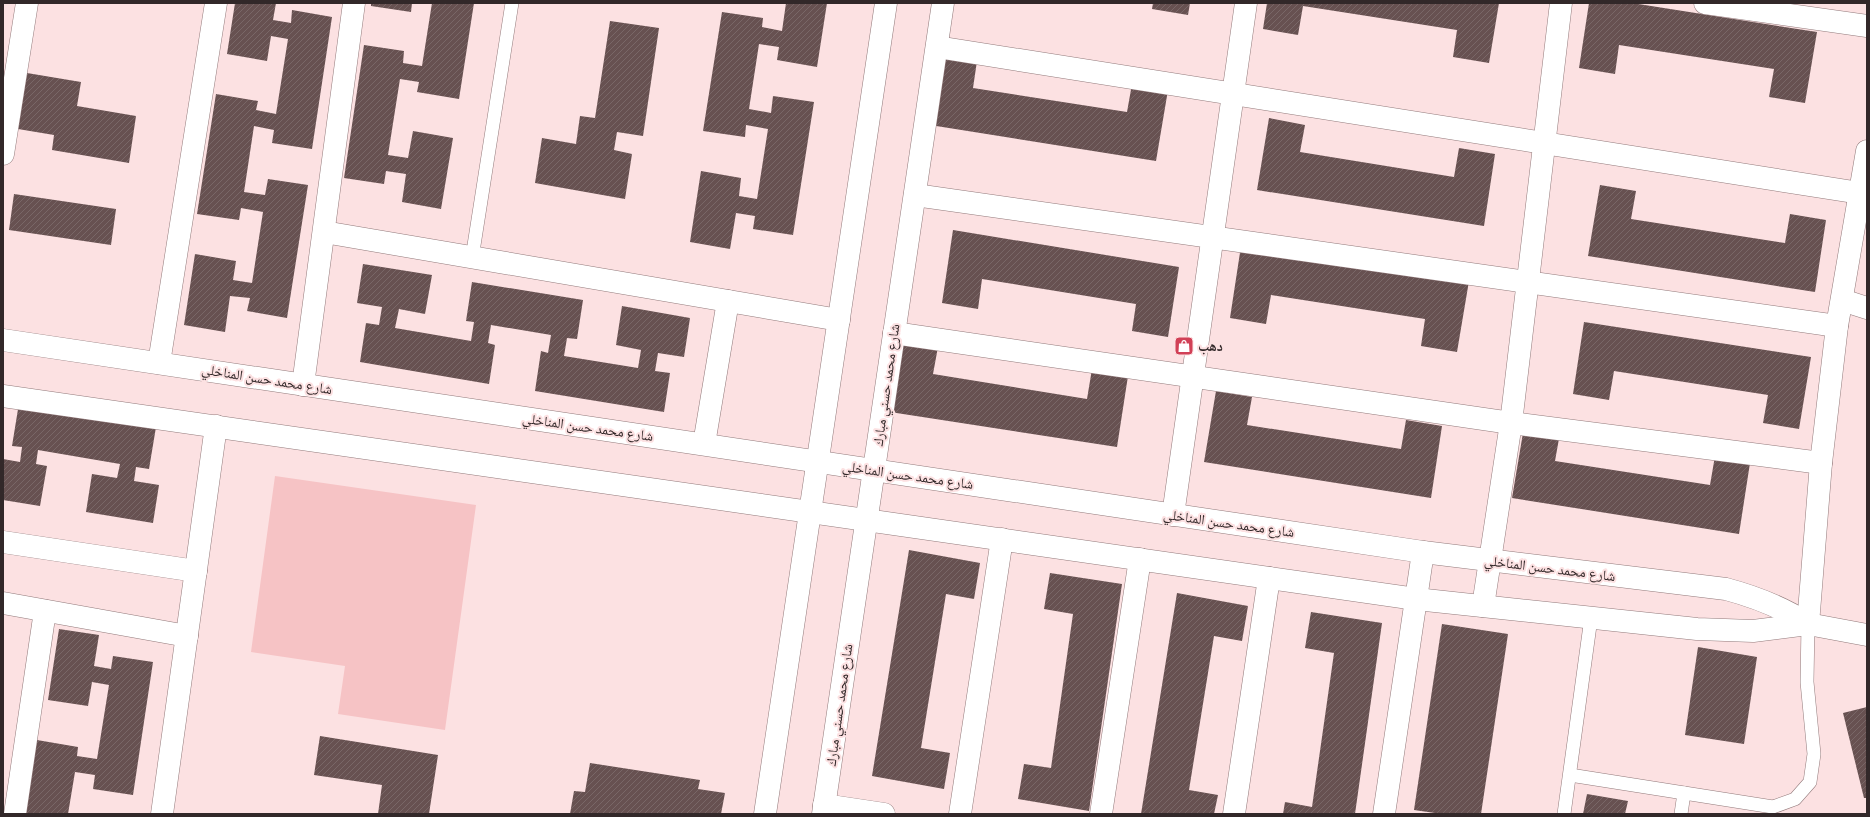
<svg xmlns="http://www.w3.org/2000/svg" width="1870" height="817" viewBox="0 0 1870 817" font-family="'Exo 2','Noto Naskh Arabic',sans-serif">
<defs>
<pattern id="building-hatch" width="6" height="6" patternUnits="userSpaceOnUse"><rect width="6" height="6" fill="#675151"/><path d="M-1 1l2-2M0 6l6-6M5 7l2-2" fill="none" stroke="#796767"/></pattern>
</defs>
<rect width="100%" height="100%" fill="#fce1e2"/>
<!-- green -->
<polygon fill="#f6c3c5" points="275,476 476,505 445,730 338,714 345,666 251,652"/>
<!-- building -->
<g fill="url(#building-hatch)">
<polygon points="235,3 276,3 273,20 291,23 292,10 332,17 312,149 272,143 274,130 254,126 244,192 265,195 268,179 308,185 287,318 247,311 250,298 230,296 225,332 184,325 195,254 236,261 233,280 252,283 263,212 241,208 239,220 197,214 216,94 258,101 256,110 276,114 288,39 271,36 267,61 227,54"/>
<polygon points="371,3 412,3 411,12 371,6"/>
<polygon points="432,3 474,3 459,99 417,92 419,82 400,79 388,155 408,158 413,131 453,138 441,209 402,202 406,174 386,171 384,184 344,178 364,45 404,51 403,63 422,66"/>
<polygon points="786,3 827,3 817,67 777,60 779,47 759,44 749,109 771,113 773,96 814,102 793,235 753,229 755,216 736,213 730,249 690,242 701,171 741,178 739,196 757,199 768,129 746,125 745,137 703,131 722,12 763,18 762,27 782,31"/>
<polygon points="1153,3 1190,3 1188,15 1152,9"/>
<polygon points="1267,3 1499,3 1489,63 1453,57 1457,30 1303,6 1298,35 1263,29"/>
<polygon points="1589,3 1632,3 1817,32 1805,103 1769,97 1774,69 1619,45 1615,74 1579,68"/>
<polygon points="610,21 659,28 643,136 617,132 614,150 632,154 625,199 535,183 542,138 576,144 580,116 595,118"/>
<polygon points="942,55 977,61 973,88 1127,112 1132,84 1168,90 1156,161 930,125"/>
<polygon points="27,73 81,82 77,106 136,116 129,163 52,150 54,135 18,129"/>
<polygon points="1269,118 1305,125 1300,152 1454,177 1459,148 1495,154 1484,226 1257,190"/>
<polygon points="1600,185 1636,191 1631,219 1785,243 1790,214 1826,220 1815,292 1588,256"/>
<polygon points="14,194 116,209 111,245 9,230"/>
<polygon points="953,230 1179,267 1168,337 1132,331 1136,304 982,279 978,309 942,303"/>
<polygon points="1241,246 1469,281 1457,352 1421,346 1425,319 1271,295 1266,324 1230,318"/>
<polygon points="363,264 432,275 425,314 399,309 395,328 471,341 474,322 466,321 472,282 583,300 577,339 567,338 564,356 638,368 641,350 616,345 622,306 690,318 684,357 658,353 655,371 670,373 664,412 535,391 541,351 548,353 551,335 491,325 488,343 495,345 489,384 360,362 366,323 379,325 382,307 357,303"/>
<polygon points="1584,322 1811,357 1799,429 1763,423 1768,395 1614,371 1609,400 1573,394"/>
<polygon points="902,340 938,347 933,374 1087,399 1092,369 1128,376 1117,447 890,412"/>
<polygon points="1216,391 1252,397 1247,425 1401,449 1406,420 1442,426 1431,498 1204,462"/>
<polygon points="19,403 156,427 149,469 136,467 134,481 159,485 153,523 86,512 92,474 117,478 120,464 38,450 36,464 47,466 40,506 3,500 3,459 20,462 22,447 12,446"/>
<polygon points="1524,427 1560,433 1555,461 1710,485 1715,456 1750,463 1739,534 1512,498"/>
<polygon points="909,550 980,563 974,599 946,594 921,748 950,753 944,789 872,776"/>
<polygon points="1050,573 1122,584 1089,811 1018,799 1024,764 1051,768 1073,614 1044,609"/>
<polygon points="1177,593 1248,606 1242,641 1214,636 1189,790 1218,795 1214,814 1141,814"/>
<polygon points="1311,612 1382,623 1355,814 1283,814 1285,802 1312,807 1334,653 1305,648"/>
<polygon points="1442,624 1508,634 1481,814 1442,814 1414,810"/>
<polygon points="59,629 99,635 94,666 111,669 113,656 153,662 133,795 93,789 95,775 75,772 68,814 25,814 37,740 78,747 77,756 97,759 109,685 92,682 88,706 48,700"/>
<polygon points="1698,647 1757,657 1744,744 1685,735"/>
<polygon points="1867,707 1867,798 1864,798 1843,713"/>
<polygon points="320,736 438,755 429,814 378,814 382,785 314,775"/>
<polygon points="590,763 700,780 698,789 725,793 721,814 570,814 574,791 585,792"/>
<polygon points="1587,794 1628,801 1625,814 1583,814"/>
</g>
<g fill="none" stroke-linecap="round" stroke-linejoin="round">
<defs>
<g id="service">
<polyline points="472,258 512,3"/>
<polyline points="1570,775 1773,807 1795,799 1810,782 1814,754 1807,682 1808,624"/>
<polyline points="1564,814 1591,618"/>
<polyline points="1681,814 1684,793"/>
</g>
<g id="minor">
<polyline points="1705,3 1867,26"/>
<polyline points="937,47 1860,193"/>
<polyline points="3,154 27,3"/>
<polyline points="915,195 1837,326"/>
<polyline points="324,232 839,320"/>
<polyline points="1842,300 1867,308"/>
<polyline points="894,333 1511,423 1821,463"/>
<polyline points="159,363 216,3"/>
<polyline points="303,385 354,3"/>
<polyline points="704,444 728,301"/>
<polyline points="1173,515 1246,3"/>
<polyline points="3,542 196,571"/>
<polyline points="3,603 187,636"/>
<polyline points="1483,606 1511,423 1561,3"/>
<polyline points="1808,624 1821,463 1837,326 1867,151"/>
<polyline points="824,805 884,814"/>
<polyline points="15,814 45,611"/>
<polyline points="162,814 216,426"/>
<polyline points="960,814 1002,539"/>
<polyline points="1101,814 1140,559"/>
<polyline points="1234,814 1269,578"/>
<polyline points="1384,814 1423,552"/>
</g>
<g id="tertiary">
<path d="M3 340 1423 552 1726 589C1756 597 1782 607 1808 624"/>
<polyline points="3,396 1416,599 1697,629 1753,631 1808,624 1867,635"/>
<polyline points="765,814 886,3"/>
<polyline points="823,814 943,3"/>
</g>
</defs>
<!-- service casing -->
<use href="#service" stroke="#927a7b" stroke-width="14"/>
<!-- minor casing -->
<use href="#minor" stroke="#927a7b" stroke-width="23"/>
<!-- tertiary casing -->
<use href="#tertiary" stroke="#927a7b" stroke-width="23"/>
<!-- service -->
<use href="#service" stroke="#fff" stroke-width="13"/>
<!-- minor -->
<use href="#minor" stroke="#fff" stroke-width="22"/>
<!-- tertiary -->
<use href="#tertiary" stroke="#fff" stroke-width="22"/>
</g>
<!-- icons -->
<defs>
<symbol id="shop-square" viewBox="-11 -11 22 22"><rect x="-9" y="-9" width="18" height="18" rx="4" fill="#d14056" stroke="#fce1e2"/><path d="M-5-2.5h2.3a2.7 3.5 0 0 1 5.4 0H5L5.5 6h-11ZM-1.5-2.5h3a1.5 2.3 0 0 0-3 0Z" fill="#fff"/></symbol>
</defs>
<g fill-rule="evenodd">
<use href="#shop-square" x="1173" y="335" width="22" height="22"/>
</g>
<g text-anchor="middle" stroke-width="4" stroke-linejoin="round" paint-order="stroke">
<!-- poi labels -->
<g font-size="14" font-weight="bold" fill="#322829" stroke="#fce1e2" text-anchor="start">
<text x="1198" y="351">دهب</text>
</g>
<!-- street labels -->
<g font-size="14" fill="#322829" stroke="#fce1e2">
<text transform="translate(267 379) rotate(9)" y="5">شارع محمد حسن المناخلي</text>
<text transform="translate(886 385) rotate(-82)" y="5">شارع محمد حسني مبارك</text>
<text transform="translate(588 427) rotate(8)" y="5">شارع محمد حسن المناخلي</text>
<text transform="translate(908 475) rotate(8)" y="5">شارع محمد حسن المناخلي</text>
<text transform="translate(1229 523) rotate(8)" y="5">شارع محمد حسن المناخلي</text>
<text transform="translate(1550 568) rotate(7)" y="5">شارع محمد حسن المناخلي</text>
<text transform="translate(839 705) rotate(-82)" y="5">شارع محمد حسني مبارك</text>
</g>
</g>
<!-- border -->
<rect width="1870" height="817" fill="none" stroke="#322829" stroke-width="8"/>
</svg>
